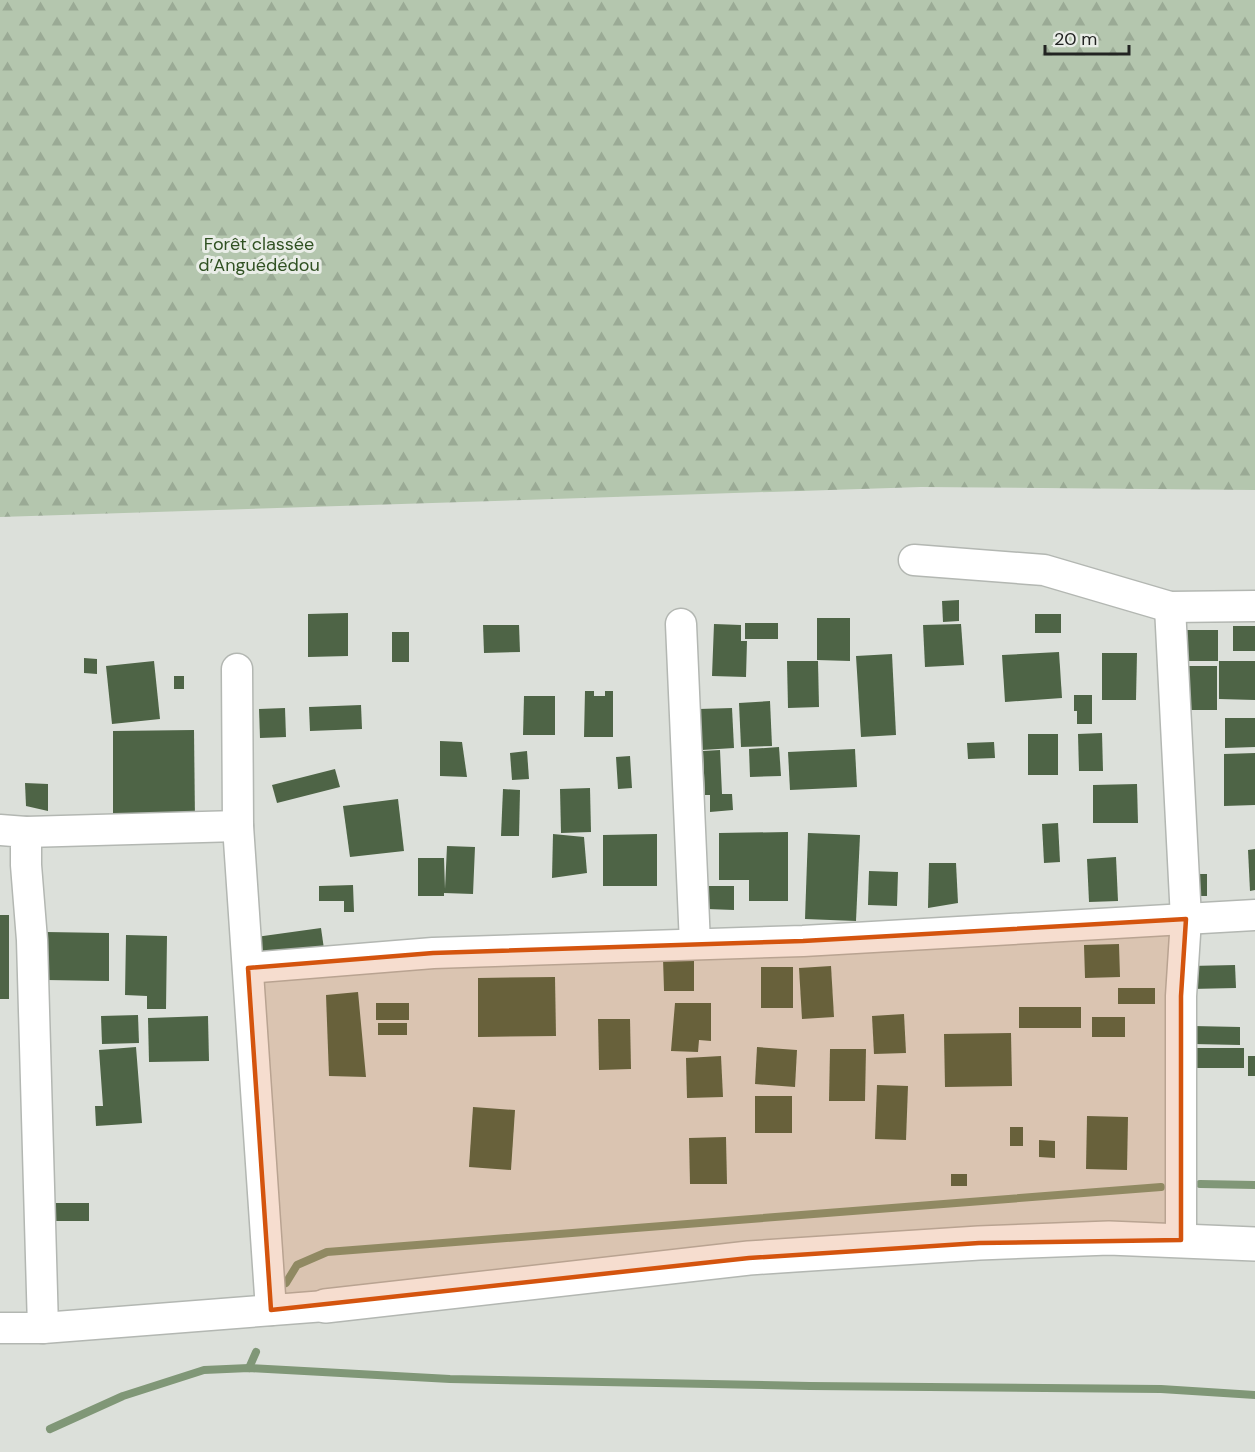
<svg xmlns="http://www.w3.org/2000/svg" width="1255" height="1452" viewBox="0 0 1255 1452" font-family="'DM Sans',sans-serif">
<defs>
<pattern id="forest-firs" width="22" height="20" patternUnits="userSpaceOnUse" patternTransform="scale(1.5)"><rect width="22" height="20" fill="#b4c6ae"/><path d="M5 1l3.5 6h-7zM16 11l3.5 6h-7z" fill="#9aaa95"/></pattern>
</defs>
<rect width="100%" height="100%" fill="#dce0da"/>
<!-- forest -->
<polygon fill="url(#forest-firs)" points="0,0 1255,0 1255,490 921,487 0,517"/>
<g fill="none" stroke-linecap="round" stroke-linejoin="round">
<!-- stream -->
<g stroke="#809777" stroke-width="8">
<polyline points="1200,1184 1255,1185"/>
<polyline points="286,1283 297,1265 327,1252 1161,1187"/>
<polyline points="249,1368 256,1352"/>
<polyline points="50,1429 123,1396 204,1370 249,1368 450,1379 810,1386 1161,1389 1255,1395"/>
</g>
</g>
<!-- building -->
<g fill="#4e6446">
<polygon points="959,600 959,621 943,622 942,601"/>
<polygon points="348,613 348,656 308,657 308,614"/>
<rect x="1035" y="614" width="26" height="19"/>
<polygon points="817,618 850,618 850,661 817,660"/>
<rect x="745" y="623" width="33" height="16"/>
<polygon points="714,624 741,625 741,641 747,641 746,677 712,676"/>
<polygon points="961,624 964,665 925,667 923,625"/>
<polygon points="483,625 519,625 520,652 484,653"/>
<rect x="1233" y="626" width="22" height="25"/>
<rect x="1177" y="630" width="41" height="31"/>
<rect x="392" y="632" width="17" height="30"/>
<polygon points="1059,652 1062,698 1005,702 1002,655"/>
<polygon points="1102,653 1137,653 1136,700 1102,700"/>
<polygon points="892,654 896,735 861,737 856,656"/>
<polygon points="84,658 97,659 97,674 84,673"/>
<polygon points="154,661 160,719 112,724 106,666"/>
<polygon points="787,661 818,661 819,707 788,708"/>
<polygon points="1219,661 1255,661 1255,700 1219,699"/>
<polygon points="1178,666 1217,666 1217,710 1177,710"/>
<rect x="174" y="676" width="10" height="13"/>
<polygon points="585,691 594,691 594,696 605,696 605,691 613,691 613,737 584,737"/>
<polygon points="1074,695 1092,695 1092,724 1077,724 1077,711 1074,711"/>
<polygon points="524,696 555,696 555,735 523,735"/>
<polygon points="770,701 772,746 741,747 739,703"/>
<polygon points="361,705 362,729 310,731 309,707"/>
<polygon points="285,708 286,737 260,738 259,709"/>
<polygon points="732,708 734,748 702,750 699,709"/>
<polygon points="1225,718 1255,718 1255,747 1225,748"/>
<polygon points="194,730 195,821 113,822 113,731"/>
<polygon points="1102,733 1103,771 1079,771 1078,734"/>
<rect x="1028" y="734" width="30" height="41"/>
<polygon points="440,741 462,742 467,777 440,776"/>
<polygon points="994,742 995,758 968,759 967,743"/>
<polygon points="779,747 781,776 750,777 749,749"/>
<polygon points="855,749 857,787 790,790 788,752"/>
<polygon points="720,750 722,794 732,794 733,810 710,812 710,795 705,795 703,751"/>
<polygon points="527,751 529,779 512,780 510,753"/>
<polygon points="1255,753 1255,805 1224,806 1224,754"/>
<polygon points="630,756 632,788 618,789 616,757"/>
<polygon points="335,769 340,787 277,803 272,785"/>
<polygon points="25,783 48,784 48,811 26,806"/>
<polygon points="1137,784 1138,823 1093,823 1093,785"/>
<polygon points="590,788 591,832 561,833 560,789"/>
<polygon points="503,789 520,790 519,836 501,836"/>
<polygon points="398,799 404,851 350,857 343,806"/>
<polygon points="1058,823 1060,862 1044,863 1042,824"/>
<polygon points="788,832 788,901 749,901 749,880 719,880 719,833"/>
<polygon points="808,833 860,835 856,921 805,919"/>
<polygon points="553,834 584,837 587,873 552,878"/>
<polygon points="657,834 657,886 603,886 603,835"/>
<polygon points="447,846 475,847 473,894 444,893 444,896 418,896 418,858 444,858 445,889"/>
<polygon points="1255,849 1255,890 1250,891 1248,850"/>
<polygon points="1116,857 1118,901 1089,902 1087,859"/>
<polygon points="929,863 956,863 958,903 928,908"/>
<polygon points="869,871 898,872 897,906 868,905"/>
<rect x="1188" y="874" width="19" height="22"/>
<polygon points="353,885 354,912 344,912 344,901 319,901 319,886"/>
<polygon points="708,886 734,886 734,910 707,909"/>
<rect x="0" y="915" width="9" height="84"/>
<polygon points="321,928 324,949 259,957 256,937"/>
<polygon points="46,932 109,933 109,981 46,980"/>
<polygon points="126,935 167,936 166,1009 147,1009 147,996 125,995"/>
<polygon points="1119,944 1120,977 1085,978 1084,945"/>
<polygon points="663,958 694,958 694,991 664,991"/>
<polygon points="1235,965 1236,988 1191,989 1190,966"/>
<polygon points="831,966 834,1017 802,1019 799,968"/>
<rect x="761" y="967" width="32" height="41"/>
<polygon points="555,977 556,1036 478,1037 478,978"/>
<rect x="1118" y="988" width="37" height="16"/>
<polygon points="358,992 366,1077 329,1076 326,995"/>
<rect x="376" y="1003" width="33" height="17"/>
<polygon points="675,1003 711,1003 711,1041 699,1040 698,1052 671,1051"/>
<rect x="1019" y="1007" width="62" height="21"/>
<polygon points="904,1014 906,1053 874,1054 872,1016"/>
<polygon points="138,1015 139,1043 102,1044 101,1016"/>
<polygon points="208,1016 209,1061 149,1062 148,1018"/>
<rect x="1092" y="1017" width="33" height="20"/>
<polygon points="598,1019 630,1019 631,1069 599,1070"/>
<rect x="378" y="1023" width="29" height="12"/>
<polygon points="1193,1026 1240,1027 1240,1045 1193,1044"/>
<polygon points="1011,1033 1012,1086 945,1087 944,1034"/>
<polygon points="136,1047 142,1123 96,1126 95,1106 103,1106 99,1050"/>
<polygon points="757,1047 797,1050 795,1087 755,1084"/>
<rect x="1195" y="1048" width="49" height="20"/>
<polygon points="830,1049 866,1049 865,1101 829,1101"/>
<polygon points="721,1056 723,1097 687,1098 686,1058"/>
<rect x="1248" y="1056" width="7" height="20"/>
<polygon points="877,1085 908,1086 906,1140 875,1139"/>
<rect x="755" y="1096" width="37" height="37"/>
<polygon points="473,1107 515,1110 511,1170 469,1167"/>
<polygon points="1087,1116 1128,1117 1127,1170 1086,1169"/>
<rect x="1010" y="1127" width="13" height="19"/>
<polygon points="726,1137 727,1184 690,1184 689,1138"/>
<polygon points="1039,1140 1055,1141 1055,1158 1039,1157"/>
<rect x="951" y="1174" width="16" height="12"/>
<rect x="53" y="1203" width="36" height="18"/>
</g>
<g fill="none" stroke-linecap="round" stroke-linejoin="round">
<defs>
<g id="minor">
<polyline points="914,560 1044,570 1170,607 1255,606"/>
<polyline points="1170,607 1186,919 1181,996 1181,1240"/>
<polyline points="681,624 695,944"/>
<polyline points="237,669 238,826 271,1310"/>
<polyline points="0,830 26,832 26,865 32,940 43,1328"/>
<polyline points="26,832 238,826"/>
<polyline points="248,968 433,953 803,941 1255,915"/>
<polyline points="0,1328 43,1328 325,1306"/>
</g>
<polyline id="tertiary" points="325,1306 749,1258 825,1253 979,1243 1109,1238 1255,1244"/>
</defs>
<!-- minor casing -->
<use href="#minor" stroke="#b3b7b2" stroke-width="33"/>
<!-- tertiary casing -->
<use href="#tertiary" stroke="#b3b7b2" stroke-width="36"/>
<!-- minor -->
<use href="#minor" stroke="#fff" stroke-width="30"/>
<!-- tertiary -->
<use href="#tertiary" stroke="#fff" stroke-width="33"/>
</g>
<!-- marked area -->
<path fill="#d4540e" fill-opacity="0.2" stroke="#d4540e" stroke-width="4.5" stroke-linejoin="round" d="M1186 919 1181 996V1240L979 1243 749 1258 271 1310 248 968 433 953 803 941Z"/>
<g text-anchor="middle" stroke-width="6" stroke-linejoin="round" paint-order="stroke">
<!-- park labels -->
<g font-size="18" fill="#305122" stroke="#e9ede7">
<text x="259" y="250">Forêt classée<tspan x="259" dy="21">d’Anguédédou</tspan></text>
</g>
</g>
<!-- scale -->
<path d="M1045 45v9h84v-9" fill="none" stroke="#222422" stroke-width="3"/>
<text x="1054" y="45" font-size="18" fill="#222422" stroke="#e9ede7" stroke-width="4.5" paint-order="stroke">20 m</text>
</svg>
